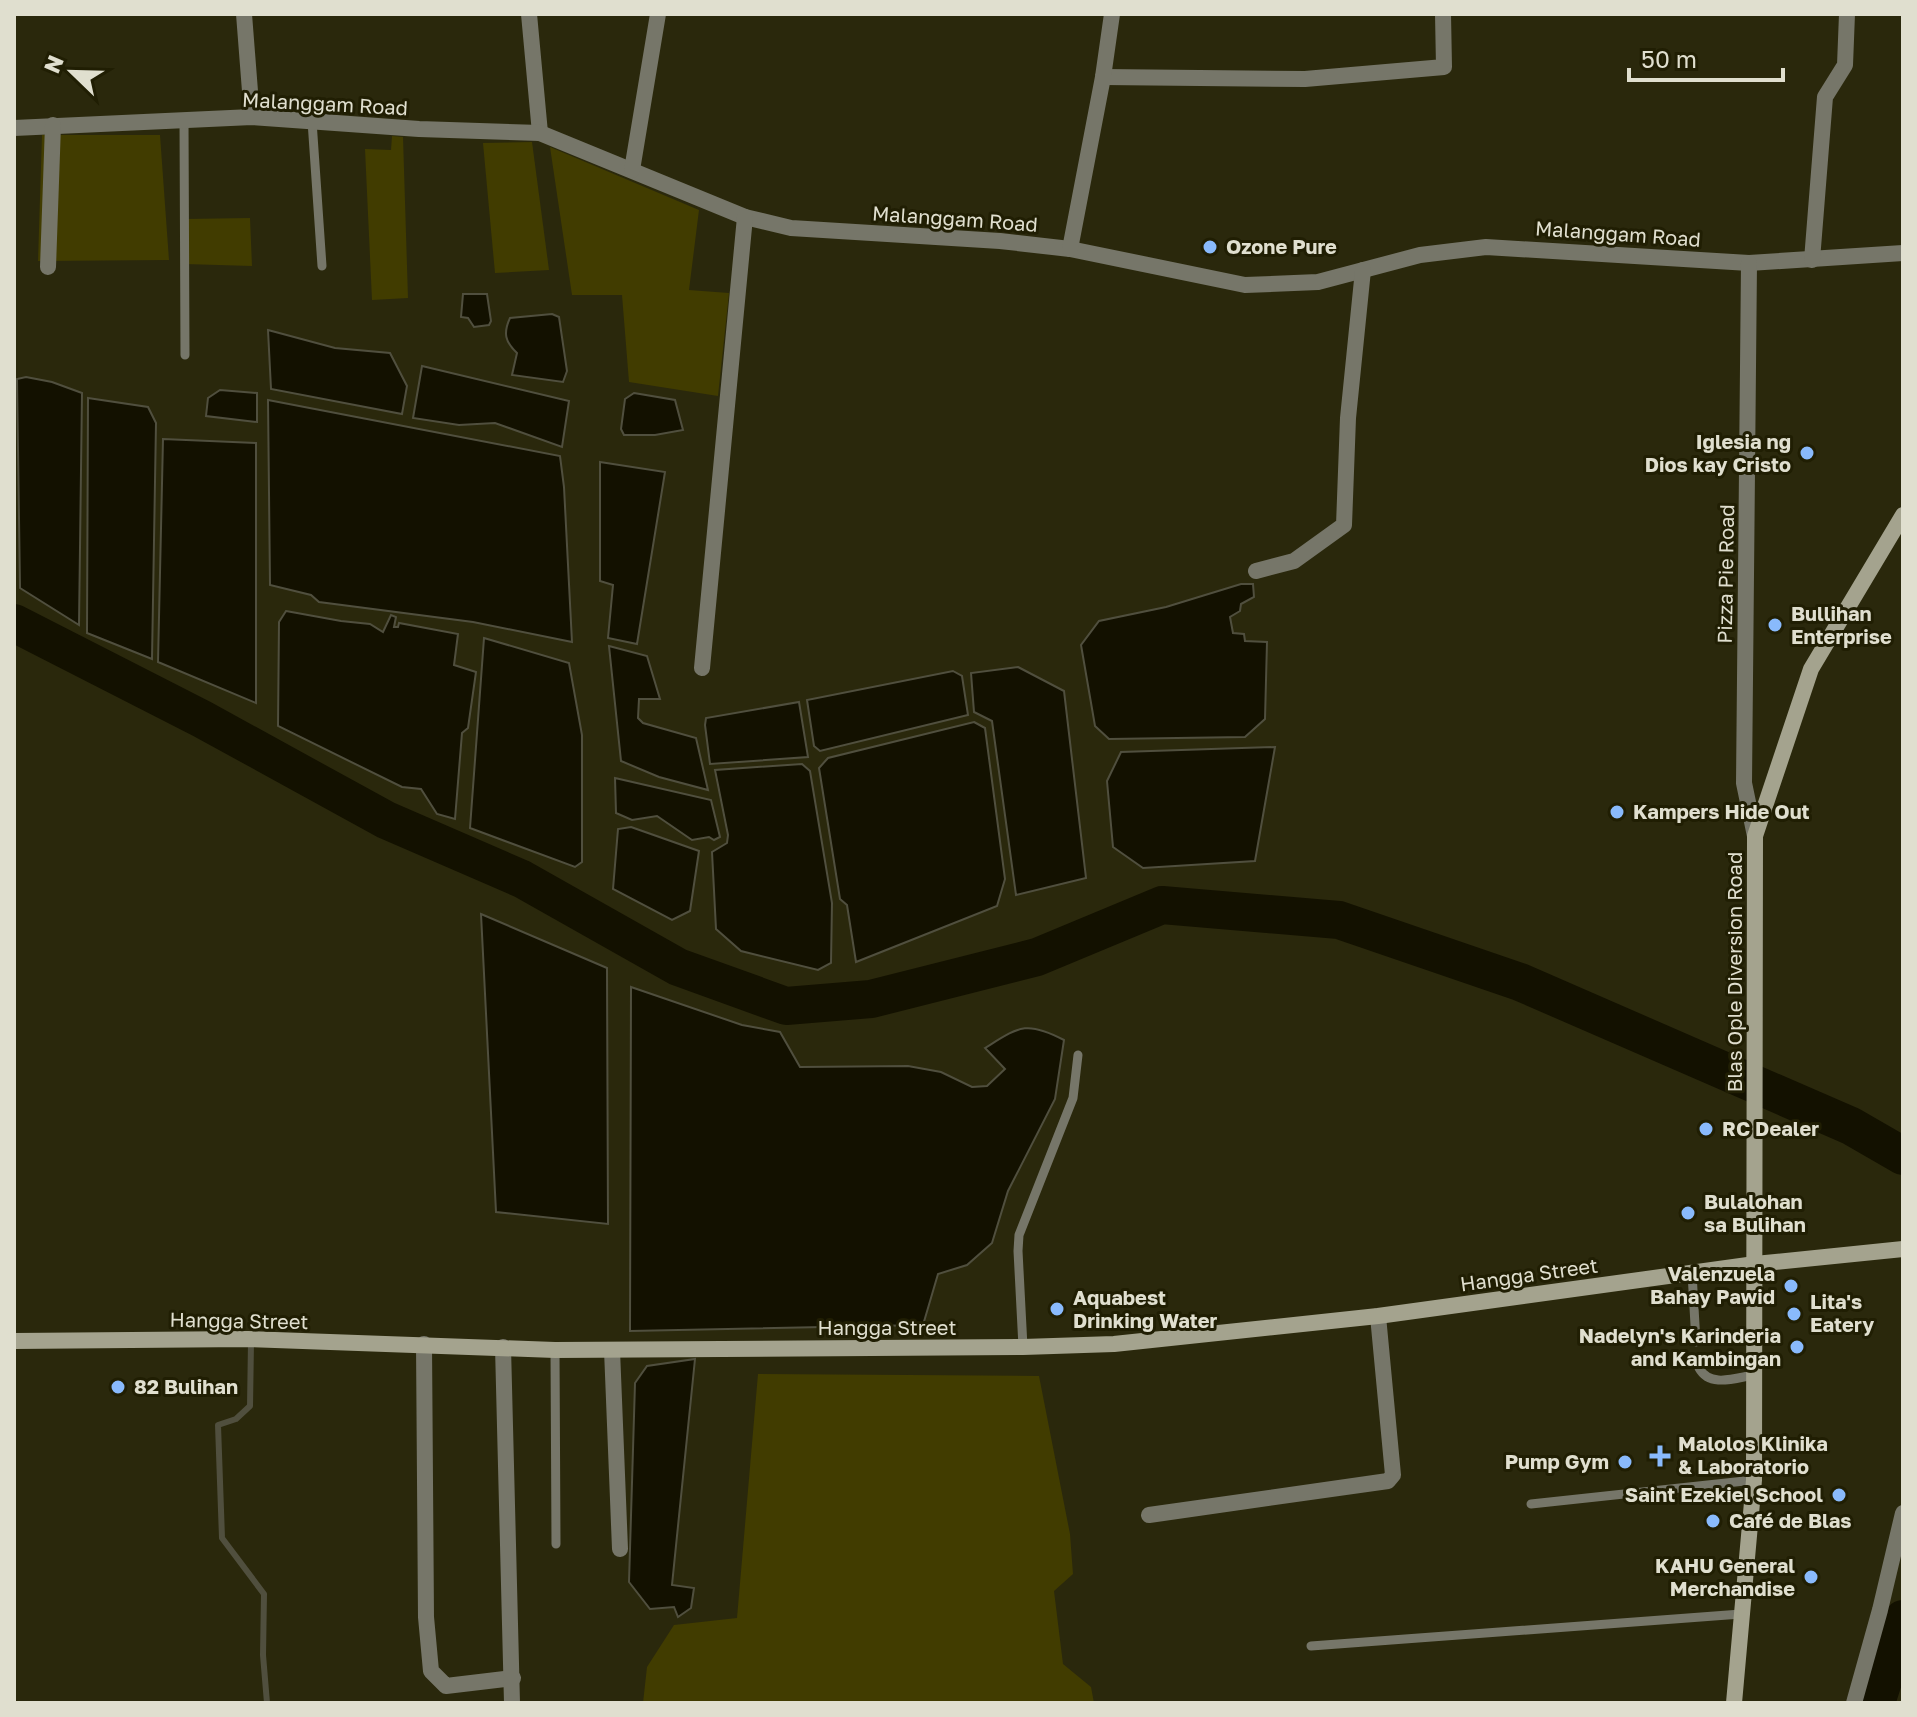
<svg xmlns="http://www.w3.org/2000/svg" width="1917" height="1717" viewBox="0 0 1917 1717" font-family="'Golos Text',sans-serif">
<rect width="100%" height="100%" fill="#2a280c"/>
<!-- green -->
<g fill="#413c00">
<polygon points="42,135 160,135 169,260 38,261"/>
<polygon points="392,136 403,137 408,298 372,300 365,149 391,150"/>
<polygon points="532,142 549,270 495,273 483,143"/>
<polygon points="550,147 699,210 689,290 729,293 718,396 629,382 622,295 572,295"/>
<polygon points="250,218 252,266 184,264 185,219"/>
<polygon points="758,1374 1039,1376 1070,1534 1073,1574 1054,1591 1063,1664 1091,1687 1094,1703 643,1703 647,1667 674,1625 737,1618"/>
</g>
<!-- water -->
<g fill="#131100" stroke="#504f3e" stroke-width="2">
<polygon points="463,294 487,294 491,321 489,325 474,327 468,318 461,317"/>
<path d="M552 314 559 317 567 371 563 382 512 375 517 353C505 342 503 333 510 318Z"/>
<polygon points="268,330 335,348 390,353 407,386 402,414 271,389"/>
<polygon points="422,366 569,401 562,447 495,423 459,425 413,418"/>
<polygon points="26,377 52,382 82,393 79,625 20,588 17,379"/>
<polygon points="220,390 257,393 257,422 206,416 208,398"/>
<polygon points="634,393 675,400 683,430 655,435 624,435 621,429 625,399"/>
<polygon points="88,398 148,407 156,423 152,659 87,633"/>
<polygon points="268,400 560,456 564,487 572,642 473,622 319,602 311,595 270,585"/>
<polygon points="163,439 256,443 256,703 158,662"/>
<polygon points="600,462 665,472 637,644 608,638 613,585 600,581"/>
<polygon points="1241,584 1253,584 1254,597 1241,604 1240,611 1230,617 1233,633 1244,634 1245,641 1267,642 1265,719 1245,737 1109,739 1095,726 1081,645 1099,621 1166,607"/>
<polygon points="286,611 341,621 370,624 383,632 391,615 396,617 394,627 398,627 399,623 458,634 454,665 476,672 468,728 462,733 455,819 437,814 421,789 402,787 278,726 279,622"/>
<polygon points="484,638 569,663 582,735 582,862 575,867 470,828"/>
<polygon points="609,646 647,656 660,699 639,699 638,718 643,723 696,738 708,790 659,777 621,761"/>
<polygon points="1018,667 1064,691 1086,878 1016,895 992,721 974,712 971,673"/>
<polygon points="953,671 962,676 968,715 820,751 814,746 807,700"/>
<polygon points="799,702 808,757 710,764 705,725 706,718"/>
<polygon points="974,722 985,728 1005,879 997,906 856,962 847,905 840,899 819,768 828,758"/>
<polygon points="1275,747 1255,861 1143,868 1113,847 1107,781 1121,752"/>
<polygon points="802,764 810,771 832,903 831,963 818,970 741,951 716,929 712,852 727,843 728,835 715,770"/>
<polygon points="615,778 711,800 720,837 714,840 709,837 692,840 657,816 632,820 616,813"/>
<polygon points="631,827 699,851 690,911 672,920 613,889 618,829"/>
<polygon points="481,914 607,968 608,1224 496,1212"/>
<path d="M631 987 742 1025 780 1032 800 1067 908 1066 941 1072 972 1087 987 1086 1005 1069 985 1048C1019 1027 1026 1020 1064 1040L1055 1099 1008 1191 992 1243 967 1265 938 1274 923 1325 630 1331Z"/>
<polygon points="695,1359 672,1585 694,1588 691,1608 678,1617 674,1607 650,1609 629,1582 635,1383 647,1366"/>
</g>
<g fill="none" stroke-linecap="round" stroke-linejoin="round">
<!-- stream -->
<polyline stroke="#504f3e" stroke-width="6" points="251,1342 250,1406 236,1419 218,1425 222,1538 264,1594 263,1655 267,1703"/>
<!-- river -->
<g stroke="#131100" stroke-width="38">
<polyline points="14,623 202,719 386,820 522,879 678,967 786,1006 871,999 1037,957 1162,905 1339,920 1520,982 1851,1126 1903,1156"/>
<polyline points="1876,1703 1903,1619"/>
</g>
<!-- lane -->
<g stroke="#767669" stroke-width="9">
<polyline points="184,120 185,355"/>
<polyline points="312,121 322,266"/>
<polyline points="1692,1273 1696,1342"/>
<polyline points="1023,1347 1018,1251 1019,1235 1073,1098 1078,1055"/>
<polyline points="555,1350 556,1544"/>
<path d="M1699 1368C1710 1388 1735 1378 1754 1375"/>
<polyline points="1531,1504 1754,1480"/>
<polyline points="1311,1646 1741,1614"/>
</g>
<!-- street -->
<g stroke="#767669" stroke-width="16">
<polyline points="244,14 252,117"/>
<polyline points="529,14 540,133"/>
<polyline points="1103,77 1305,79 1444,67 1443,14"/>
<polyline points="14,128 252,117 419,129 540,133 745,217 791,228 1000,241 1070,249 1245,285 1318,282 1420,255 1486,247 1749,263 1903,253"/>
<polyline points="632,170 658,14"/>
<polyline points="1070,249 1103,77 1112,14"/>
<polyline points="1812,260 1825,97 1845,65 1847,14"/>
<polyline points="1749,263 1744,783 1755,836"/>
<polyline points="48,267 53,125"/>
<polyline points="1256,571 1294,561 1344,525 1348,418 1363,270"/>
<polyline points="702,668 745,217"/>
<polyline points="424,1344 426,1617 431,1671 446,1686 513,1678"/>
<polyline points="503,1347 512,1703"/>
<polyline points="612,1350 620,1549"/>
<polyline points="1149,1515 1388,1481 1393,1475 1378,1316"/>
<polyline points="1854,1703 1880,1610 1903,1513"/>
</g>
<!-- secondary -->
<g stroke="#a4a38e" stroke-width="16">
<polyline points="14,1341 248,1339 555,1350 1023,1347 1114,1344 1378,1316 1755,1264 1903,1249"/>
<polyline points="1734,1703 1754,1480 1755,836 1811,669 1903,515"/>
</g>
</g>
<!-- markers -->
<g fill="#89bafc" stroke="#201e03" stroke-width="3">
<circle cx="1210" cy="247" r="8"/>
<circle cx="1807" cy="453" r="8"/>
<circle cx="1775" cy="625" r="8"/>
<circle cx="1617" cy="812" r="8"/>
<circle cx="1706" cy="1129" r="8"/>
<circle cx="1688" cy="1213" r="8"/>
<circle cx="1791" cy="1286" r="8"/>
<circle cx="1057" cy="1309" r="8"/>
<circle cx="1794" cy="1314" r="8"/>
<circle cx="1797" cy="1347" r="8"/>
<circle cx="118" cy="1387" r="8"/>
<path d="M1656 1444h8v8h8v8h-8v8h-8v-8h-8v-8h8z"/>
<circle cx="1625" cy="1462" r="8"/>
<circle cx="1839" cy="1495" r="8"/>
<circle cx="1713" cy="1521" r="8"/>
<circle cx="1811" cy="1577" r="8"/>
</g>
<g text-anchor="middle" stroke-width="6" stroke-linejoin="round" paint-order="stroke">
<!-- street labels -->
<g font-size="20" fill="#e0dfcf" stroke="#201e03">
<text transform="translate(325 104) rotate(3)" y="7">Malanggam Road</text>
<text transform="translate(955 219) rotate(4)" y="7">Malanggam Road</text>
<text transform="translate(1618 234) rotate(4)" y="7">Malanggam Road</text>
<text transform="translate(1726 574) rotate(-89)" y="7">Pizza Pie Road</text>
<text transform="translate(1735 972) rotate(-90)" y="7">Blas Ople Diversion Road</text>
<text transform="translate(1529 1275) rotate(-8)" y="7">Hangga Street</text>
<text transform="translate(239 1321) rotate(1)" y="7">Hangga Street</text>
<text x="887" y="1335">Hangga Street</text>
</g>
<!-- poi labels -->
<g font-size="20" font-weight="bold" fill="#e0dfcf" stroke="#201e03" text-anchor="start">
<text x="1226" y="254">Ozone Pure</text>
<text x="1791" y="449" text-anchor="end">Iglesia ng<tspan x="1791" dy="23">Dios kay Cristo</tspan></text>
<text x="1791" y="621">Bullihan<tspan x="1791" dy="23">Enterprise</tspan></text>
<text x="1633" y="819">Kampers Hide Out</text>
<text x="1722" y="1136">RC Dealer</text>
<text x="1704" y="1209">Bulalohan<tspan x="1704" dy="23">sa Bulihan</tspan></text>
<text x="1775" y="1281" text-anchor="end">Valenzuela<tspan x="1775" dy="23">Bahay Pawid</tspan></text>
<text x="1073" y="1305">Aquabest<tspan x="1073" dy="23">Drinking Water</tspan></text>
<text x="1810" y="1309">Lita's<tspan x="1810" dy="23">Eatery</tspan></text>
<text x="1781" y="1343" text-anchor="end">Nadelyn's Karinderia<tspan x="1781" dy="23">and Kambingan</tspan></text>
<text x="134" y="1394">82 Bulihan</text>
<text x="1678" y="1451">Malolos Klinika<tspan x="1678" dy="23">&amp; Laboratorio</tspan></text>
<text x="1609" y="1469" text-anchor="end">Pump Gym</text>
<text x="1823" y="1502" text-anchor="end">Saint Ezekiel School</text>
<text x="1729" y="1528">Café de Blas</text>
<text x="1795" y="1573" text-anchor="end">KAHU General<tspan x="1795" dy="23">Merchandise</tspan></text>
</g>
</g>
<!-- border -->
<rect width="1917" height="1717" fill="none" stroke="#e0dfcf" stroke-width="32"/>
<!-- north arrow -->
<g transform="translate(72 72) rotate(293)" stroke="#201e03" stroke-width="6" paint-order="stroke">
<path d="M0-6L14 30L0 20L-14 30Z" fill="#e0dfcf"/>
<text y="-12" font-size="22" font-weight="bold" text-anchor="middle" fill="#e0dfcf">N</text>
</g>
<!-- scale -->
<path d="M1629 68v12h154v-12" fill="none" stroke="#e0dfcf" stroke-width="4"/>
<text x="1641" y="68" font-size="24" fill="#e0dfcf" stroke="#201e03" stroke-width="6" paint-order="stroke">50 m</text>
</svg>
